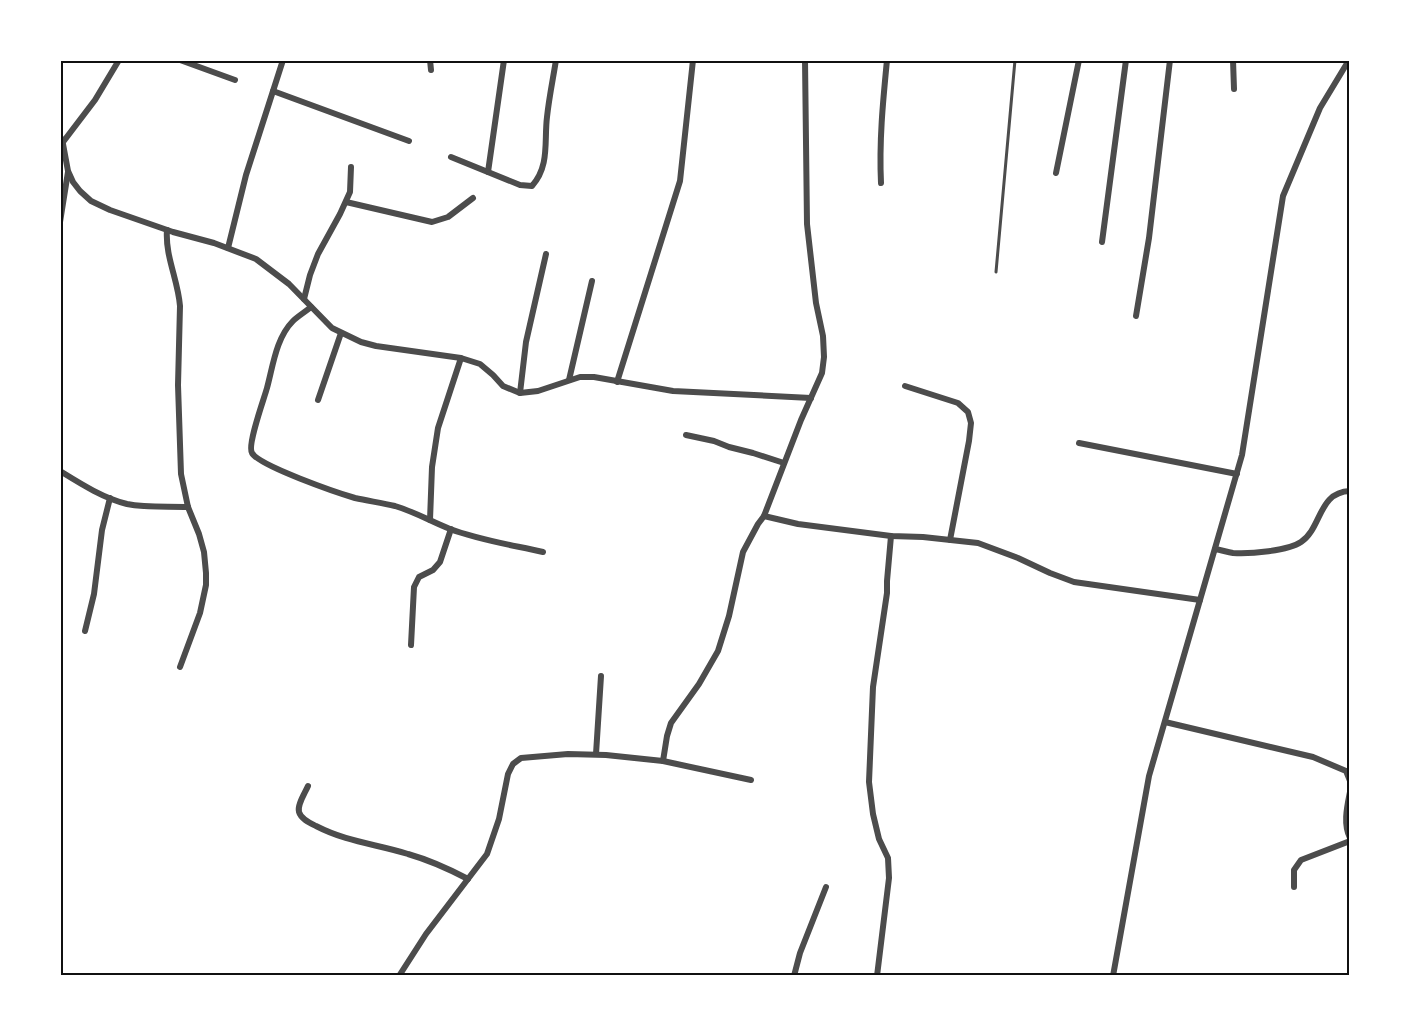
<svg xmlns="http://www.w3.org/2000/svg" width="1410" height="1036" viewBox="0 0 1410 1036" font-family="'IBM Plex Sans',sans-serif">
<rect width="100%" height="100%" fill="#fff"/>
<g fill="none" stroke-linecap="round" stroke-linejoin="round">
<!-- service -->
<polyline stroke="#4c4c4c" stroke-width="3" points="996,272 1015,60"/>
<!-- minor -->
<g stroke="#4c4c4c" stroke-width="6">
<polyline points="180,60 235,80"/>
<polyline points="430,60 431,70"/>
<polyline points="1233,60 1234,89"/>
<polyline points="273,91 409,141"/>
<polyline points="60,136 63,144 68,171 73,182 80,191 91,201 110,210 173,232 214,243 256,259 289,284 332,328 361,342 376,346 461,358 480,364 493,375 503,386 520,393 538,391 580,377 594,377 673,391 811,398"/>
<polyline points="60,146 95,100 119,60"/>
<path d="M451 157 520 185 532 186C550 166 544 141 547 117 549 98 553 79 556 60"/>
<polyline points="488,172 504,60"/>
<polyline points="1056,173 1079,60"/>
<path d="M881 183C879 141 883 101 887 60"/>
<polyline points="346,202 432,222 448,217 473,198"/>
<polyline points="60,222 68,172"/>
<path d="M167 230C165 256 178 280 180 306L178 385 181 474 188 507 199 534 204 552 206 573V585L200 613 180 667"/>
<polyline points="1102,242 1126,60"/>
<polyline points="228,248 246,175 283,60"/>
<polyline points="304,299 310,275 318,254 340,214 350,192 351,167"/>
<path d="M311 307C305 312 298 316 293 321 276 338 273 366 267 388 264 399 247 445 252 453 259 466 338 493 355 498 369 501 382 503 395 506 415 512 432 522 450 529 479 540 512 545 543 552"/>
<polyline points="1136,316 1149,238 1170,60"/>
<polyline points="569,380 592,281"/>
<polyline points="617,382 680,181 693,60"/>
<polyline points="905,386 958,403 968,412 971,423 969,441 950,540"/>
<polyline points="520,393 526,342 546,254"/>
<polyline points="318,400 341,333"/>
<polyline points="686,435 714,441 729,447 753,453 784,463"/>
<polyline points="1079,443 1237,474"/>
<path d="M60 471C81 484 103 498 127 504 147 508 168 506 188 507"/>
<polyline points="764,516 798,524 891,536 923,537 978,543 1018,558 1050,573 1074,582 1200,600"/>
<polyline points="430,520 432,467 438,428 461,358"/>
<path d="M1215 549C1221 550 1227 552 1233 553 1250 554 1288 551 1301 542 1322 528 1318 492 1350 491"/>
<polyline points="85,631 94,594 102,530 110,498"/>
<polyline points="411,645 414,587 419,577 433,570 440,562 451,529"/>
<polyline points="1165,722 1313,757 1346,771 1350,781"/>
<polyline points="596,754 601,676"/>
<polyline points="663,761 667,736 671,723 699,684 718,651 729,616 743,552 758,524 764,516 801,420 822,373 824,357 823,336 816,303 807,224 805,60"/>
<path d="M308 786C305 793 297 805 299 812 301 819 310 823 316 826 347 842 376 844 408 854 429 860 449 869 468 879"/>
<path d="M1350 792C1347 807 1343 824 1350 838"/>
<polyline points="1294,887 1294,870 1301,860 1350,841"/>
<polyline points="399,976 426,934 487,854 499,819 508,774 513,764 521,758 568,754 606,755 663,761 751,780"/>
<polyline points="794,976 800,953 826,887"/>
<polyline points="877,976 889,878 888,858 879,839 873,814 869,782 873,687 887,593 887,581 891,536"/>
<polyline points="1113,976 1149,776 1242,455 1283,196 1320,108 1349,60"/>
</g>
</g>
<!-- border -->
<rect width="1410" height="1036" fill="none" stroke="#ffffff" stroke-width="123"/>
<rect x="62" y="62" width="1286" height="912" fill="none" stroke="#111" stroke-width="2"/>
</svg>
